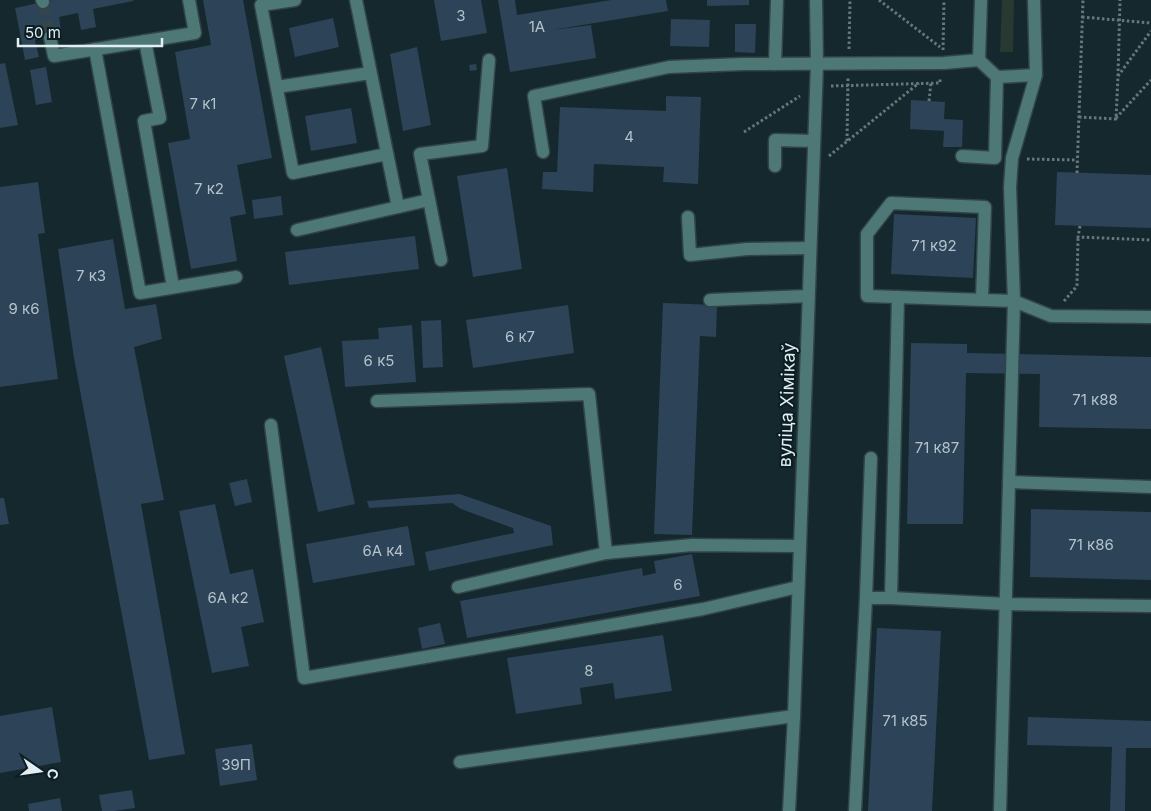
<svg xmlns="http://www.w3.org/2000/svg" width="1151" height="811" viewBox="0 0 1151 811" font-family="Inter,sans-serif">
<rect width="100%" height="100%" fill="#15282d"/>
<!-- green -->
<polygon fill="#273930" points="1002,0 1014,0 1013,52 1000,52"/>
<!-- building -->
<g fill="#2c4358">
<polygon points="52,0 133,0 133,1 93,9 96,27 81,30 78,13 59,17 62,35 35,40 39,57 25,60 15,8"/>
<polygon points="203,0 243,0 272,158 237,165 246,214 230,217 237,261 191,269 168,143 190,139 175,52 211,45"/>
<polygon points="434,0 481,0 487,33 441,41"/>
<polygon points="498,0 515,0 517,15 611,0 666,0 668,11 552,30 591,25 596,58 510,72"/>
<polygon points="707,0 749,0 749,5 707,6"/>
<polygon points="333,18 339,47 295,57 289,28"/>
<polygon points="671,19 710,20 709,47 670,46"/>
<polygon points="735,24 756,24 755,53 735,52"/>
<polygon points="417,47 431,125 403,131 390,54"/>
<polygon points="5,63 18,125 0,128 0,64"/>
<polygon points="476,64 477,70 470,71 469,65"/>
<polygon points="46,67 52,102 36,105 30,70"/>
<polygon points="666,96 701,97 698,184 663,182 664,167 594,164 593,192 542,189 543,172 557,172 560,107 666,111"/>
<polygon points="911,100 945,102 944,119 963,120 962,147 943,147 944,131 910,129"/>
<polygon points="351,108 357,143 311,151 305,116"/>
<polygon points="507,168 522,269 473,277 457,176"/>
<polygon points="1057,172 1151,175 1151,228 1055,225"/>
<polygon points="38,182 45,233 38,234 58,379 0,387 0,187"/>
<polygon points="281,196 283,215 254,219 252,200"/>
<polygon points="894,214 976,218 973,278 891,274"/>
<polygon points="415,236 419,269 289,285 285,252"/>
<polygon points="113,239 125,309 156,304 162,339 134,347 164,500 141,504 185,754 149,760 74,358 58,249"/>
<polygon points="663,303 717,305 716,337 700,336 692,535 654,534"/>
<polygon points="568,305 574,353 473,368 466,320"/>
<polygon points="441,320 443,367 423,368 421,321"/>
<polygon points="412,325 416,382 345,387 342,341 379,339 378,328"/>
<polygon points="911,343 967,344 967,353 1151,357 1151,429 1039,427 1040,374 966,373 963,524 907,524"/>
<polygon points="321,347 355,504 318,512 284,356"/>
<polygon points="247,479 252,502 235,506 229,483"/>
<polygon points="460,494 551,526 553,545 429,571 425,552 514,533 513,528 461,509 452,503 369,508 367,501"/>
<polygon points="0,498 4,498 9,524 0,525"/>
<polygon points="215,504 230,574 253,569 264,622 241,627 249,666 212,673 179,511"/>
<polygon points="1031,509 1151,512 1151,580 1030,577"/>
<polygon points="408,526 415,565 313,583 306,544"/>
<polygon points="692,554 700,596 467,638 460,601 642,568 643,576 656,573 654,561"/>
<polygon points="440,623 445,644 422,649 418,628"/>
<polygon points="877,628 941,631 932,811 868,811"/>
<polygon points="663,635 672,691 615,699 613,683 580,688 582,704 516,714 507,658"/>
<polygon points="52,707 61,762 0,773 0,716"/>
<polygon points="1028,717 1151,721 1151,748 1126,748 1125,811 1110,811 1112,747 1027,745"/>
<polygon points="252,744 257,780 220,786 215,749"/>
<polygon points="132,790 135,808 114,811 102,811 99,795"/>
<polygon points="60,798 62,811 29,811 28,804"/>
</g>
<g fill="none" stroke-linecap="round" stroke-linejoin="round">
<!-- minor-tunnel -->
<polyline stroke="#34464a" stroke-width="12" stroke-dasharray="12 6" stroke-linecap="butt" points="43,2 50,37"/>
<defs>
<g id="minor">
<polyline points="42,0 43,2"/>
<polyline points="295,0 261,5 293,173 387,154"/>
<polyline points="356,0 398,207"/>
<polyline points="50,37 54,56 195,33 189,0"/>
<polyline points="145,41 160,118 144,121 173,287"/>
<polyline points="95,49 140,293 236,277"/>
<polyline points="979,60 981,0"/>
<polyline points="775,64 777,0"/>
<polyline points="277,87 370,73"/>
<polyline points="543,152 534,96 669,67 743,64 944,63 979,60 997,77 1036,75"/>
<polyline points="962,156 995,158 997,77"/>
<polyline points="775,166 775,140 814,141"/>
<polyline points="688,217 690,255 747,249 810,248"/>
<polyline points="297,230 429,200"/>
<polyline points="441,260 420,154 482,146 489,60"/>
<polyline points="710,300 808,296"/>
<polyline points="982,300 985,207 891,203 867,234 867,296 1014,301 1051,316 1151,317"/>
<polyline points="377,401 589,394 606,553"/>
<polyline points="271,425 304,678 703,609 798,587"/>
<polyline points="871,458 866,598 891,598 1006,604 1151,606"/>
<polyline points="1009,482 1151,487"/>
<polyline points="458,587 606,553 692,545 800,546"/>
<polyline points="891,598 898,297"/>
<polyline points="460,762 794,716"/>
<polyline points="789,811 794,716 817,64 816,0"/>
<polyline points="855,811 866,598"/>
<polyline points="1000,811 1014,301 1010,187 1012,158 1036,75 1034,0"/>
</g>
</defs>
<!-- minor casing -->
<use href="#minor" stroke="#324448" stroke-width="15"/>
<!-- path -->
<g stroke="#67777b" stroke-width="3" stroke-dasharray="2.5 2.5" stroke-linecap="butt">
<polyline points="879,0 940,47"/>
<polyline points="1082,17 1151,23"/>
<polyline points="849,49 850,0"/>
<polyline points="943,50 944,0"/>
<polyline points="1118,76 1120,0"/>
<polyline points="831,86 940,83 940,78"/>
<polyline points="929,101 931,82"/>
<polyline points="1079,117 1116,119 1118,76 1151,31"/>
<polyline points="1116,118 1151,80"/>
<polyline points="744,132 800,96"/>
<polyline points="847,141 848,78"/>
<polyline points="829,156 919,83"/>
<polyline points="1027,159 1076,160"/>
<polyline points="1077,173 1083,0"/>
<polyline points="1080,226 1078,237 1151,240"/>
<polyline points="1064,301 1077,286 1078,237"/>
</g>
<!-- minor -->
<use href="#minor" stroke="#4d7876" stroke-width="12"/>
</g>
<g text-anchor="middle" stroke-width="4" stroke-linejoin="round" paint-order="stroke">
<!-- number labels -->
<g font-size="15" fill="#b4c3cb">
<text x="461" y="21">3</text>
<text x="537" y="32">1А</text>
<text x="203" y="109">7 к1</text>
<text x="629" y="142">4</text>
<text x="209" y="194">7 к2</text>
<text x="934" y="251">71 к92</text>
<text x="91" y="281">7 к3</text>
<text x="24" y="314">9 к6</text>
<text x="520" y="342">6 к7</text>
<text x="379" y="366">6 к5</text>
<text x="1095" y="405">71 к88</text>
<text x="937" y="453">71 к87</text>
<text x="1091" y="550">71 к86</text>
<text x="383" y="556">6А к4</text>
<text x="678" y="590">6</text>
<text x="228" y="603">6А к2</text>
<text x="589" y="676">8</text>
<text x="905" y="726">71 к85</text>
<text x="236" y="770">39П</text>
</g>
<!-- street labels -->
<g font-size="18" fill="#e2eef1" stroke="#0c1e24">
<text transform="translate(787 405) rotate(-88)" y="6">вуліца Хімікаў</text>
</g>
</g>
<!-- north arrow -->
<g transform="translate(40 771) rotate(103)" stroke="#0c1e24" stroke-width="4" paint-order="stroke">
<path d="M0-4L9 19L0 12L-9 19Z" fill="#e2eef1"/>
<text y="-8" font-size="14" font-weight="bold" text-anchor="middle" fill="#e2eef1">С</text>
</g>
<!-- scale -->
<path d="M18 38v8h144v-8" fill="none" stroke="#e2eef1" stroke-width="2.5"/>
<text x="25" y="38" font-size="15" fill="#e2eef1" stroke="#0c1e24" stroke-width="4" paint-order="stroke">50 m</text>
</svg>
